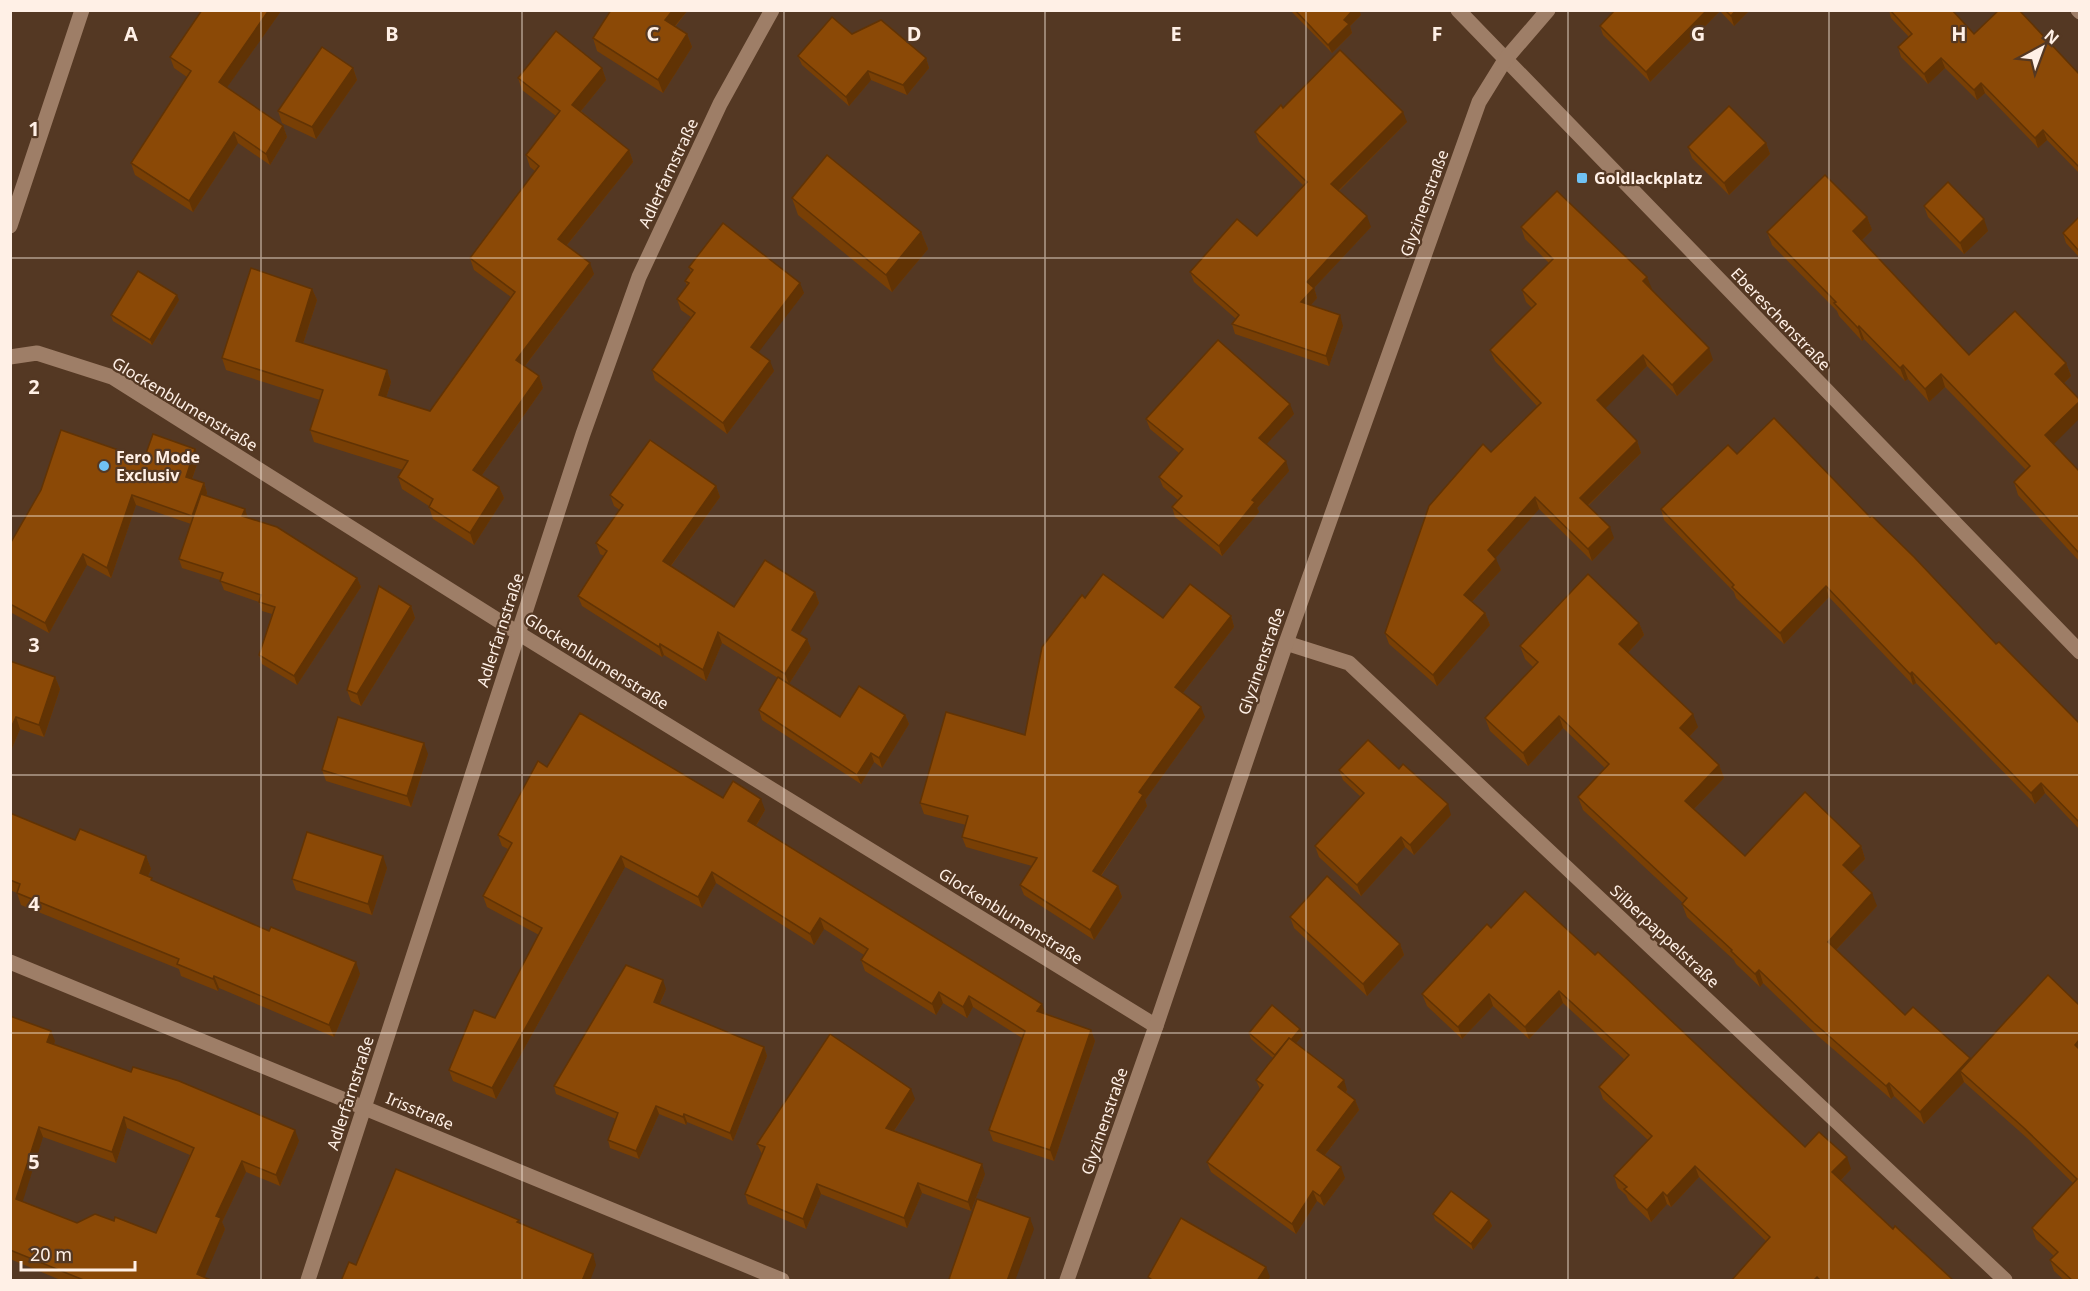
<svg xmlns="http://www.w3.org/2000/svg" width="2090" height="1291" viewBox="0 0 2090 1291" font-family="'Noto Sans',sans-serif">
<rect width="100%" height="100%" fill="#543823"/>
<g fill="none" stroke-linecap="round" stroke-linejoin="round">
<!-- minor -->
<g stroke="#9e7e67" stroke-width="15">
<polyline points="1458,10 2080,652"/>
<polyline points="2078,10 2080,12"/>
<polyline points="10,226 82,10"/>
<polyline points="10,357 37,353 112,377 518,633 1156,1026"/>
<polyline points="1286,643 1349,663 2005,1280"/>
<polyline points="10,962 782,1280"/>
<polyline points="308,1280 583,434 639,277 720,104 772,10"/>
<polyline points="1067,1280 1156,1026 1286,643 1479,102 1505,60 1548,10"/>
</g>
</g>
<!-- wall -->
<g fill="#783f05" fill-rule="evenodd">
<polygon points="202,10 280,10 281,11 227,87 283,126 287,137 270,165 238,143 193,212 135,175 131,163 187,77 174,68 170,57"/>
<polygon points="611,10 688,10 675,27 687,34 692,47 663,93 597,51 593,38"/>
<polygon points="1290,10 1359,10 1361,15 1350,26 1352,33 1332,53"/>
<polygon points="1615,10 1750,10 1734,26 1720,11 1650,82 1603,35 1600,26"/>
<polygon points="1889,10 1952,10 1974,34 2079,74 2079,173 2047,140 2038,148 1985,93 1977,100 1945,68 1928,84 1901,57 1898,47 1909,37 1891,18"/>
<polygon points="852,34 926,58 929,68 907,95 871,80 849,106 802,65 798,56"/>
<polygon points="353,68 357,80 316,139 282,123 278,111"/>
<polygon points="602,68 606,80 581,111 629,150 633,162 567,245 594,274 525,366 539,376 543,388 482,475 499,487 504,498 474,545 433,519 429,507 429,506 402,489 398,477 403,470 314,442 310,430 320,400 226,370 222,358 312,289 317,300 303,344 387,370 391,382 386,398 430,411 511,297 474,270 470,258 535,171 530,167 526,155 556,116 522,90 518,78"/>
<polygon points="1283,108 1407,122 1339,191 1371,227 1314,288 1317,298 1311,305 1343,326 1329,366 1235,334 1232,324 1236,319 1194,282 1190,272 1257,236 1303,185 1259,142 1255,132"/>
<polygon points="1766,143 1770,154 1729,195 1692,158 1688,147"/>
<polygon points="792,198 921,232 928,249 892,292 798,215"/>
<polygon points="1924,206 1988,231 1964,254 1928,217"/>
<polygon points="1867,217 1872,230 1862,240 1969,355 2066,363 2071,376 2064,383 2054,444 2079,471 2079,561 2018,495 2014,482 2026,470 1945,387 1929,402 1908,379 1905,381 1864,339 1862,341 1839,316 1837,311 1772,245 1767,232"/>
<polygon points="2079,217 2079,257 2066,243 2063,233"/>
<polygon points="1521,227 1647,277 1651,289 1713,360 1677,396 1647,366 1605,408 1637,441 1641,453 1588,506 1614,538 1592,561 1539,509 1495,558 1501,570 1472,602 1485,613 1490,625 1437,686 1389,644 1385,633 1491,452 1537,406 1495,361 1490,350 1532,308 1526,302 1522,290 1549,263 1525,239"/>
<polygon points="689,267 804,293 758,352 774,371 727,434 655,380 652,370 691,317 681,310 677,299 687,286 685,281 691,273"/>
<polygon points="179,300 152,345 113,321 111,315"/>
<polygon points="1294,414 1266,444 1289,471 1257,508 1259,512 1222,556 1175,517 1172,507 1178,500 1163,487 1159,477 1179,453 1150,429 1146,419"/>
<polygon points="195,449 199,459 192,479 204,483 207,493 206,496 357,578 361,587 297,685 262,664 259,655 272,614 262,611 259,602 224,590 220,580 182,568 179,559 191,524 136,505 111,578 87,565 49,633 10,612 10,544 144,459"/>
<polygon points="1737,454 1870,517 1996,644 2079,723 2079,829 2045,793 2035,804 1916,683 1913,685 1829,597 1784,644 1736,598 1734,592 1664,520 1661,509"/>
<polygon points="716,486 720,497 671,566 734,607 815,592 819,603 799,634 807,639 811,649 789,684 840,717 905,715 909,724 882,768 874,762 861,784 762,720 759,710 778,678 722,643 706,681 664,655 662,657 582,606 578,596 604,556 600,554 596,543 620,510 614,506 610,495"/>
<polygon points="1085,598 1163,618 1231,616 1234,627 1183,693 1205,717 1145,800 1147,806 1101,876 1118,886 1122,897 1094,940 1024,895 1020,885 1032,866 966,847 962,837 966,825 924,814 920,803 1025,735"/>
<polygon points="411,606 415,618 361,706 351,701 347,690"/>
<polygon points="1639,623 1644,635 1628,653 1698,727 1689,737 1719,765 1724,778 1694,809 1745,856 1861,846 1865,859 1851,873 1877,906 1836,950 1905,1015 1971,1060 2079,1005 2079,1281 2065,1281 2054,1271 2050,1260 2054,1256 2036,1239 2032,1228 2073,1183 2027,1138 1964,1082 1924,1124 1894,1096 1891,1099 1818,1036 1763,983 1760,987 1736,964 1734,960 1687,917 1682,904 1683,903 1583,810 1578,797 1605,768 1563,728 1528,766 1490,731 1485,718 1533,667 1525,659 1520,646"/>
<polygon points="10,661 55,677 60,689 44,737 20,729 10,753"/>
<polygon points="428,754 411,807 326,781 322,770"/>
<polygon points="547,767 723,798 765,810 756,826 1045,1013 1091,1030 1095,1041 1054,1161 993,1141 989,1130 1022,1038 973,1007 967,1018 943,1003 936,1015 865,971 861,960 864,955 824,929 814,945 716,883 702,908 625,867 496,1099 453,1081 449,1070 495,1018 539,935 487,907 483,896 508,849 502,846 498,835"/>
<polygon points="1399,769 1451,815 1414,855 1405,847 1361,896 1319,857 1315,846 1361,797 1343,780 1339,770"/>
<polygon points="10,813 75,840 146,856 151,869 148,876 153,881 360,974 334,1037 219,988 218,991 181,976 179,969 21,905 17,893 10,890"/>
<polygon points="387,868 372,915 296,890 292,879"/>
<polygon points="1290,917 1400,944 1404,955 1367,996 1294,928"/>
<polygon points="1491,928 1805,1147 1851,1169 1841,1180 1893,1229 1954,1281 1731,1281 1767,1242 1699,1177 1671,1207 1667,1204 1651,1222 1629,1201 1626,1195 1618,1188 1614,1176 1648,1140 1603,1099 1599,1087 1625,1060 1563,1003 1529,1039 1493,1006 1462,1039 1427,1006 1422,994"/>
<polygon points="666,989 660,1004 764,1047 767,1056 733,1141 687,1122 686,1125 659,1114 639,1159 610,1148 608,1140 616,1119 556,1094 554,1086"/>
<path d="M10 1016 55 1041 54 1044 299 1141 280 1186 246 1172 222 1222 225 1229 204 1277 213 1281H63L10 1259ZM127 1128 190 1155 156 1233 114 1221 77 1223 22 1202 43 1137 116 1163Z"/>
<polygon points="1249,1033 1303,1035 1296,1043 1347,1090 1346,1092 1355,1100 1359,1110 1325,1155 1345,1178 1324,1206 1317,1201 1296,1234 1211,1172 1207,1162 1260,1089 1256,1080 1273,1058 1251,1039"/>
<polygon points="915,1099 894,1131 985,1174 971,1211 922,1193 907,1228 821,1194 806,1229 748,1204 745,1194 762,1154 757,1144"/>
<polygon points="1433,1214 1489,1220 1492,1226 1473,1250 1435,1220"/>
</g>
<!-- shaded-wall -->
<g fill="#613304">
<polygon points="269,10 280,10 281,11 223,93 219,82"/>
<polygon points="673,10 688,10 669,33 665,20"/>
<polygon points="1353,10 1359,10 1361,15 1350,26 1352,33 1332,53 1328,45 1344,20"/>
<polygon points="1707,10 1720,10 1720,11 1650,82 1646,72"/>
<polygon points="1736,10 1750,10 1734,26 1731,16"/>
<polygon points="687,34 692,47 663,93 658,80"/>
<polygon points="926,58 929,68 907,95 903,85"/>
<polygon points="1941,58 1945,68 1928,84 1924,74"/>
<polygon points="353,68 357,80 316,139 312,127"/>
<polygon points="602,68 606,80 576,117 572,105"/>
<polygon points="868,71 871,80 849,106 846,97"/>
<polygon points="1981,83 1985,93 1977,100 1974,90"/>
<polygon points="1403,112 1407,122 1335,194 1331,184"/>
<polygon points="283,126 287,137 270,165 266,154"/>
<polygon points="2043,130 2047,140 2038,148 2035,138"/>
<polygon points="234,132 238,143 193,212 189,201"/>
<polygon points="1766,143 1770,154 1729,195 1724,183"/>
<polygon points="629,150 633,162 562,251 558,239"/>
<polygon points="1367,216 1371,227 1314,288 1317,298 1305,312 1301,302 1307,282"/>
<polygon points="1867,217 1872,230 1858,244 1853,231"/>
<polygon points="1984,219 1988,231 1964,254 1960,243"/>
<polygon points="921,232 928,249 892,292 886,275"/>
<polygon points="590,263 594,274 521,371 516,360"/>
<polygon points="1647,277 1652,289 1648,293 1643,281"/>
<polygon points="800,283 804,293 755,357 751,347"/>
<polygon points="312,289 317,300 300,353 296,341"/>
<polygon points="177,295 179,300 152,345 150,340"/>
<polygon points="1340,315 1343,326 1329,366 1326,356"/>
<polygon points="1859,326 1864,339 1862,341 1858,328"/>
<polygon points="1709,348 1713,360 1677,396 1672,385"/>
<polygon points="1643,355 1647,366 1602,412 1597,400"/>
<polygon points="770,361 774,371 727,434 723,423"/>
<polygon points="2066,363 2071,376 2060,387 2055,374"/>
<polygon points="1903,365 1908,379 1905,381 1900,368"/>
<polygon points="387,370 391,382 383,407 379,395"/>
<polygon points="1941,374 1945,387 1929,402 1925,389"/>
<polygon points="539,376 543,388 477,482 473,470"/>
<polygon points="2079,402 2079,419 2050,448 2045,435"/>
<polygon points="1290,404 1294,414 1263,448 1259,438"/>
<polygon points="1637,441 1641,453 1584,509 1580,498"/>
<polygon points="195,449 199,459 189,487 186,477"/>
<polygon points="1286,461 1289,471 1257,508 1259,512 1222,556 1219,546 1252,500"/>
<polygon points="204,483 207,493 196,526 192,516"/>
<polygon points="716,486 720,497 667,571 663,561"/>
<polygon points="499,487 504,498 474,545 470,533"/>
<polygon points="132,495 136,505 111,578 107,568"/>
<polygon points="1535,497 1539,509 1492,562 1488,550"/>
<polygon points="245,509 248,518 242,516"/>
<polygon points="1610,527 1614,538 1592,561 1588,549"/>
<polygon points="83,554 87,565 49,633 45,623"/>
<polygon points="1496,559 1501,570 1468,606 1464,595"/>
<polygon points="357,578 361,587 297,685 294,676"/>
<polygon points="1826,586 1829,597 1784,644 1780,633"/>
<polygon points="815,592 819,603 796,640 792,630"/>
<polygon points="411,606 415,618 361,706 357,694"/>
<polygon points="1485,613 1490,625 1437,686 1433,675"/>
<polygon points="1231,616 1234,627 1179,698 1175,687"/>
<polygon points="1639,623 1644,635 1624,657 1619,644"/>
<polygon points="718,632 722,643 706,681 703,670"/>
<polygon points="807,639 811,649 789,684 785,674"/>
<polygon points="660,644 664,655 662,657 659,647"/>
<polygon points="1912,672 1916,683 1913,685 1910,674"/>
<polygon points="55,677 60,689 44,737 39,725"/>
<polygon points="1201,707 1205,717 1145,800 1147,806 1097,881 1093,871 1139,792"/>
<polygon points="1693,714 1698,727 1685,741 1680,728"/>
<polygon points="905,715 909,724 882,768 879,758"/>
<polygon points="1559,716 1563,728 1528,766 1523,753"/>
<polygon points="16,717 20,729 10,753 10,730"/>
<polygon points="424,743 428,754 411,807 407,796"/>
<polygon points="871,753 874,762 861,784 857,775"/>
<polygon points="1719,765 1724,778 1690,813 1685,801"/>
<polygon points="2041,783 2045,793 2035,804 2031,793"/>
<polygon points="761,799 765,810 752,832 748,821"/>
<polygon points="1448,804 1451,815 1414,855 1410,845"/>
<polygon points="1401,837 1405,847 1361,896 1357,885"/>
<polygon points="1861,846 1865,859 1847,877 1843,865"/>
<polygon points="146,856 151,869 144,885 140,873"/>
<polygon points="383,856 387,868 372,915 368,904"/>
<polygon points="621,856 625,867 496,1099 492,1088"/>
<polygon points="712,872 716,883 702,908 698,897"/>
<polygon points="1118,886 1122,897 1094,940 1090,930"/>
<polygon points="1872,893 1877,906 1832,954 1828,942"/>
<polygon points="820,918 824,929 814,945 810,934"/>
<polygon points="1400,944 1404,955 1367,996 1363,984"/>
<polygon points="356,962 360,974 334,1037 329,1025"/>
<polygon points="1759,970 1763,983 1760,987 1755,974"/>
<polygon points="214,976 219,988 218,991 213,979"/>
<polygon points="663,980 666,989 657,1010 654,1002"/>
<polygon points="1559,991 1563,1003 1529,1039 1525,1027"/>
<polygon points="939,992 943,1003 936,1015 932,1004"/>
<polygon points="1489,994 1493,1006 1462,1039 1458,1027"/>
<polygon points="969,996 973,1007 967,1018 963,1007"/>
<polygon points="1042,1004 1046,1015 1037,1011"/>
<polygon points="1300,1029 1303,1035 1279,1063 1277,1057"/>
<polygon points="1091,1030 1095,1041 1054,1161 1050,1150"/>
<polygon points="51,1031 55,1041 51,1053 47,1042"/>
<polygon points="2079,1040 2079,1056 2075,1045"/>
<polygon points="764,1047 767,1056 733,1141 730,1133"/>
<polygon points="1970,1058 1975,1071 1960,1071 1964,1082 1924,1124 1920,1112"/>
<polygon points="1344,1080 1347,1090 1342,1097 1338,1087"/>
<polygon points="1889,1083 1894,1096 1891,1099 1886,1086"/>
<polygon points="911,1089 915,1099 889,1138 886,1128"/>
<polygon points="1355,1100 1359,1110 1321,1160 1317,1150"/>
<polygon points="656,1106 659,1114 639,1159 636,1151"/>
<polygon points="684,1114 687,1122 686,1125 683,1117"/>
<polygon points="124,1117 127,1128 116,1163 112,1152"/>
<polygon points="39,1127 43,1137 20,1210 16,1199"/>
<polygon points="295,1130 299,1141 280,1186 276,1175"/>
<polygon points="1847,1157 1851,1169 1837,1184 1832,1172"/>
<polygon points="242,1161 246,1172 222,1222 225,1229 203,1281 197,1274 216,1216"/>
<polygon points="982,1164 985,1174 971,1211 968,1202"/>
<polygon points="1695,1166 1699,1177 1671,1207 1667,1196"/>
<polygon points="1341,1167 1345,1178 1324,1206 1320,1196"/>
<polygon points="918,1183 922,1193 907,1228 904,1218"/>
<polygon points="817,1184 821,1194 806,1229 803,1219"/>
<polygon points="1313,1191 1317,1201 1296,1234 1292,1224"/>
<polygon points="1663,1192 1667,1204 1651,1222 1647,1210"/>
<polygon points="1030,1218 1034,1229 1015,1281 1007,1281"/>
<polygon points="1489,1220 1492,1226 1473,1250 1471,1244"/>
<polygon points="593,1254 596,1265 590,1281 582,1281"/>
<polygon points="1266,1267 1270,1277 1267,1281 1257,1281"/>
</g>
<!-- building -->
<g fill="#8b4906" stroke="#613304" stroke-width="1.5" fill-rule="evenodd">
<polygon points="202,10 269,10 219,82 283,126 266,154 234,132 189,201 131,163 191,71 170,57"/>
<polygon points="611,10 673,10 665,20 687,34 658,80 593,38"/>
<polygon points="1295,10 1353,10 1344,20 1349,24 1328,45"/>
<polygon points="1615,10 1707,10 1646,72 1600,26"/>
<polygon points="1725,10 1736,10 1731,16"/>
<polygon points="1890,10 1952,10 1974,34 1999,10 2019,10 2079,74 2079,167 2043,130 2035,138 1981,83 1974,90 1941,58 1924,74 1898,47 1912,34"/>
<polygon points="832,17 852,34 881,20 926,58 903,85 868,71 846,97 798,56"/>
<polygon points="556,31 602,68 572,105 629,150 558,239 590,263 516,360 539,376 473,470 499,487 470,533 429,507 433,499 398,477 408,461 310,430 323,390 222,358 251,268 312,289 296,341 387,370 379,395 430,411 515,292 470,258 539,166 526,155 560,111 518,78"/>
<polygon points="322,47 353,68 312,127 278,111"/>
<polygon points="1340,50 1403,112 1331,184 1367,216 1307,282 1314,288 1301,302 1340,315 1326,356 1232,324 1239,315 1190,272 1237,219 1257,236 1307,182 1255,132 1281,105 1283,108"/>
<polygon points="1729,106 1766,143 1724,183 1688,147"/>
<polygon points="827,155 921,232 886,275 792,198"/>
<polygon points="1825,175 1867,217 1853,231 1969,355 2015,311 2066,363 2055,374 2079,399 2079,402 2045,435 2079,471 2079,553 2014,482 2030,466 1941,374 1925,389 1903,365 1900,368 1859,326 1858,328 1834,303 1836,302 1767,232"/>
<polygon points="1948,182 1984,219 1960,243 1924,206"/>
<polygon points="1557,191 1647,277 1643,281 1709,348 1672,385 1643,355 1597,400 1637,441 1580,498 1610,527 1588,549 1535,497 1488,550 1496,559 1464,595 1485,613 1433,675 1385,633 1429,506 1483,444 1491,452 1541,403 1490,350 1536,304 1522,290 1553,259 1521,227"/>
<polygon points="2079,217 2079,251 2063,233"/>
<polygon points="723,223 800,283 751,347 770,361 723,423 652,370 695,313 677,299 689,283 685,281 693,270 689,267"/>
<polygon points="138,271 177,295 150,340 111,315"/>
<polygon points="1218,340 1290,404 1259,438 1286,461 1252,500 1255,502 1219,546 1172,507 1182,496 1159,477 1183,449 1146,419"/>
<polygon points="1774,418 1870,517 1872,516 1914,557 1996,644 1999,642 2079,723 2079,822 2041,783 2031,793 1912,672 1910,674 1826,586 1780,633 1732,587 1734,585 1661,509 1728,445 1737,454"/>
<polygon points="61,430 144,459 153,434 195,449 186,477 204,483 192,516 132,495 107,568 83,554 45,623 10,604 10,544 41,490"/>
<polygon points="650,440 716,486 663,561 734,607 765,560 815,592 792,630 807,639 785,674 718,632 703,670 660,644 659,647 578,596 607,551 596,543 623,505 610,495"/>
<polygon points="201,494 245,509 242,516 277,527 357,578 294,676 259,655 275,607 259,602 261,595 220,581 223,573 179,559"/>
<polygon points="1103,574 1163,618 1190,584 1231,616 1175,687 1201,707 1139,792 1143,795 1093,871 1118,886 1090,930 1020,885 1037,858 962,837 968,816 920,803 946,712 1025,735 1042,647 1082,595 1085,598"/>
<polygon points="1588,574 1639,623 1619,644 1693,714 1680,728 1719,765 1685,801 1745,856 1805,792 1861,846 1843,865 1872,893 1828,942 1905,1015 1913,1007 1970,1058 1920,1112 1889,1083 1886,1086 1814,1023 1759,970 1755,974 1731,951 1732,950 1682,904 1687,898 1578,797 1609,764 1559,716 1523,753 1485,718 1538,662 1520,646"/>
<polygon points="379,586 411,606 357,694 347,690"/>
<polygon points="10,661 55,677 39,725 16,717 10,730"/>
<polygon points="778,677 840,717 859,686 905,715 879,758 871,753 857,775 759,710"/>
<polygon points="580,713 723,798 733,781 761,799 748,821 1042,1004 1037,1011 1091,1030 1050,1150 989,1130 1025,1031 969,996 963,1007 939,992 932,1004 861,960 868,949 820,918 810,934 712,872 698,897 621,856 492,1088 449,1070 474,1010 495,1018 542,928 483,896 512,843 498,835 538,761 547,767"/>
<polygon points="338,717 424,743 407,796 322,770"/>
<polygon points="1368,740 1399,769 1403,764 1448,804 1410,845 1401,837 1357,885 1315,846 1364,793 1339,770"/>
<polygon points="10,813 75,840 80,829 146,856 140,873 152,878 151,880 269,931 271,927 356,962 329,1025 214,976 213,979 177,964 179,959 17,893 20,884 10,880"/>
<polygon points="307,832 383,856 368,904 292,879"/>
<polygon points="1327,876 1400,944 1363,984 1290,917"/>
<polygon points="1525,891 1595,955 1598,952 1625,977 1805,1147 1819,1132 1847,1157 1832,1172 1893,1229 1895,1226 1954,1281 1821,1281 1817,1277 1813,1281 1731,1281 1770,1237 1695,1166 1667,1196 1663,1192 1647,1210 1624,1189 1627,1187 1614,1176 1652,1136 1599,1087 1629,1055 1559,991 1525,1027 1489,994 1458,1027 1422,994 1487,924 1491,928"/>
<polygon points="626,965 663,980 654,1002 764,1047 730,1133 684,1114 683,1117 656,1106 636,1151 608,1140 618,1113 554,1086"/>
<polygon points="2048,975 2079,1005 2079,1040 2075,1045 2079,1049 2079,1281 2073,1281 2050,1260 2058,1252 2032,1228 2077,1179 2023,1127 1960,1071"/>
<polygon points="1272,1005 1300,1029 1291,1040 1289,1038 1275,1055 1249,1033"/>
<path d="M10 1016 51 1031 47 1042 131 1072 133 1067 179 1081 295 1130 276 1175 242 1161 216 1216 221 1218 197 1274 213 1281H86L10 1250ZM124 1117 194 1148 156 1233 115 1217 114 1221 95 1214 77 1223 16 1199 39 1127 112 1152Z"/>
<polygon points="830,1034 911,1089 886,1128 982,1164 968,1202 918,1183 904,1218 817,1184 803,1219 745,1194 765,1147 757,1144"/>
<polygon points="1289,1038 1344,1080 1338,1087 1355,1100 1317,1150 1341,1167 1320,1196 1313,1191 1292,1224 1207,1162 1263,1085 1256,1080"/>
<polygon points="396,1169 519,1220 517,1222 593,1254 582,1281 341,1281 349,1262 356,1265"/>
<polygon points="1451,1191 1489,1220 1471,1244 1433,1214"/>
<polygon points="977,1199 1030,1218 1007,1281 954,1281 949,1279"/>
<polygon points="1181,1218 1266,1267 1257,1281 1154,1281 1148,1277"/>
</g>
<!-- grid -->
<path fill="none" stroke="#fff0e6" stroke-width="1.5" stroke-opacity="0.55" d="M261 10V1280M522 10V1280M784 10V1280M1045 10V1280M1306 10V1280M1568 10V1280M1829 10V1280M10 258H2080M10 516H2080M10 775H2080M10 1033H2080"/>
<!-- markers -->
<g fill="#70c2f4" stroke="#543823" stroke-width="2">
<rect x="1576" y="172" width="12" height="12" rx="3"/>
<circle cx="104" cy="466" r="6"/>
</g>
<g text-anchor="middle" stroke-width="4.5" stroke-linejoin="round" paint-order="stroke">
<!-- street labels -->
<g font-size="16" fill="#fff0e6" stroke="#543823">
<text transform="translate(668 173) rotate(-65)" y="6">Adlerfarnstraße</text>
<text transform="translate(1424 203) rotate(-70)" y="6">Glyzinenstraße</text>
<text transform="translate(1781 319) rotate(46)" y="6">Ebereschenstraße</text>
<text transform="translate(185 404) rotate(31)" y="6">Glockenblumenstraße</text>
<text transform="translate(500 630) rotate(-72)" y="6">Adlerfarnstraße</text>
<text transform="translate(597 661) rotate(32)" y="6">Glockenblumenstraße</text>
<text transform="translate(1261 661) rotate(-71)" y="6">Glyzinenstraße</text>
<text transform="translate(1011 916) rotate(32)" y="6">Glockenblumenstraße</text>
<text transform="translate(1665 936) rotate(43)" y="6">Silberpappelstraße</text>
<text transform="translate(350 1093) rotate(-72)" y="6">Adlerfarnstraße</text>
<text transform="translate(420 1111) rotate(23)" y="6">Irisstraße</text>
<text transform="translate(1104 1121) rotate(-71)" y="6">Glyzinenstraße</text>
</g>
<!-- poi labels -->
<g font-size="16" font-weight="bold" fill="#fff0e6" stroke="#543823" text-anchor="start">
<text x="1594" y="184">Goldlackplatz</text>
<text x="116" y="463">Fero Mode<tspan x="116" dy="18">Exclusiv</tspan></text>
</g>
</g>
<g font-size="20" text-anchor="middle" font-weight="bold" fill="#fff0e6" stroke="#543823" stroke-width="4.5" stroke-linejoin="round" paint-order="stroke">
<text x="131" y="41">A</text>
<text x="392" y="41">B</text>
<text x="653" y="41">C</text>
<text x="914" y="41">D</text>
<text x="1176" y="41">E</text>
<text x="1437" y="41">F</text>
<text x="1698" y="41">G</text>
<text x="1959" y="41">H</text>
<text x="34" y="136">1</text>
<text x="34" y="394">2</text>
<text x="34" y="652">3</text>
<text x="34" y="911">4</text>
<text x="34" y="1169">5</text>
</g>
<!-- border -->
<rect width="2090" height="1291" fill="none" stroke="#fff0e6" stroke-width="24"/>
<!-- north arrow -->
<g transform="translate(2042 48) rotate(41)" stroke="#543823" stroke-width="4.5" paint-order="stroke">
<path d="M0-4.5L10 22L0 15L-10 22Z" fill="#fff0e6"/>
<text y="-9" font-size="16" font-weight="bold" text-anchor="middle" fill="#fff0e6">N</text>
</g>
<!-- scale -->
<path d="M21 1261v9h114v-9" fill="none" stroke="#fff0e6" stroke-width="3"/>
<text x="30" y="1261" font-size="18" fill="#fff0e6" stroke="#543823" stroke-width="4.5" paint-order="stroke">20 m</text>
</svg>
